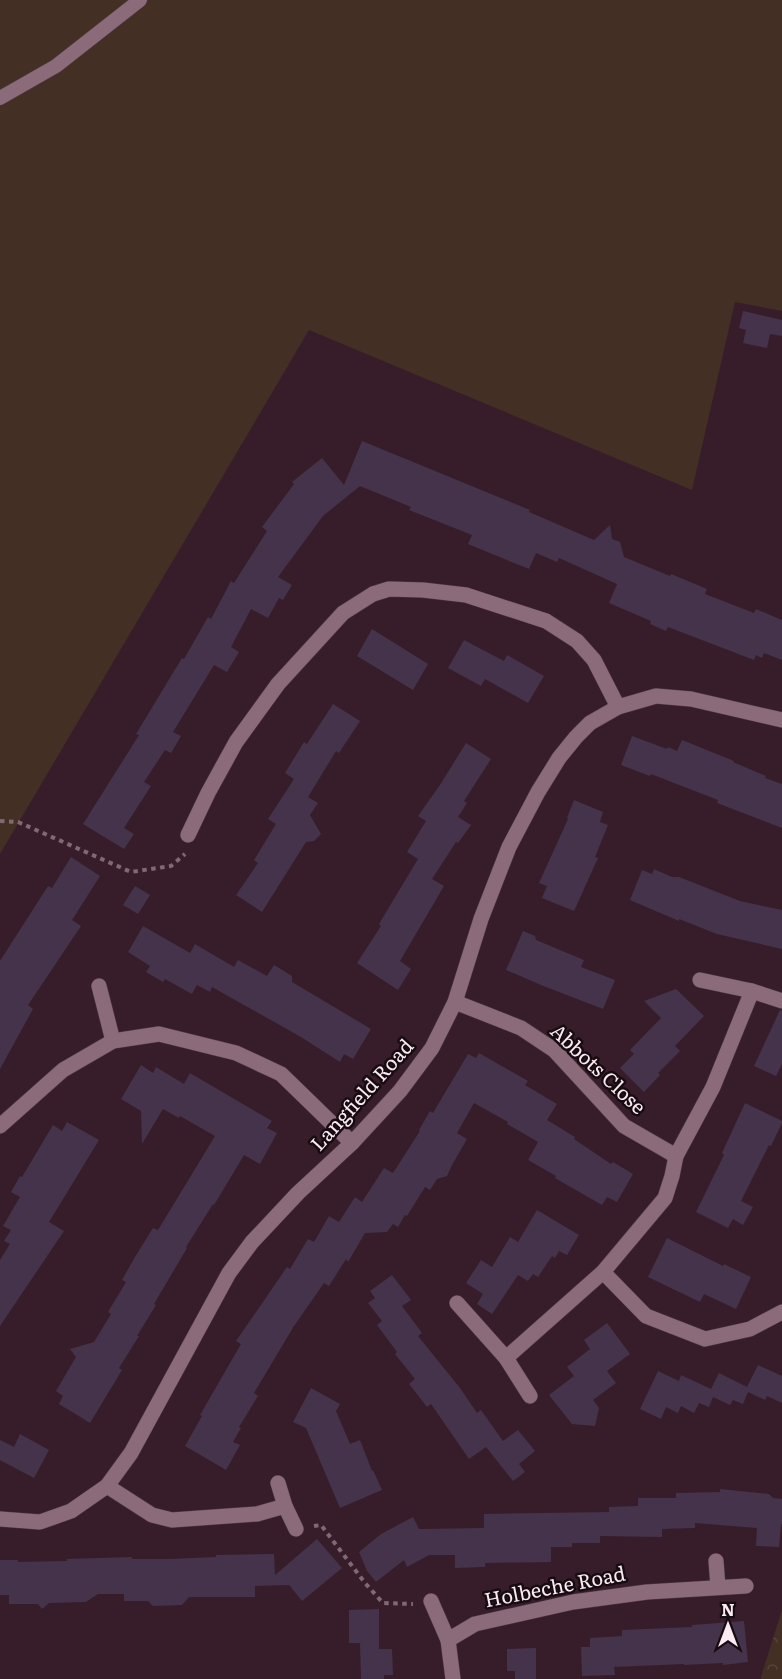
<svg xmlns="http://www.w3.org/2000/svg" width="782" height="1679" viewBox="0 0 782 1679" font-family="Literata,serif">
<defs>
<pattern id="forest-crowns" width="20" height="18" patternUnits="userSpaceOnUse" patternTransform="scale(1.5)"><rect width="20" height="18" fill="#432f24"/><path d="M2 6a3 3 0 1 1 6 0M12 15a3 3 0 1 1 6 0" fill="none" stroke="#56433a"/></pattern>
</defs>
<rect width="100%" height="100%" fill="#371d2a"/>
<!-- green -->
<polygon fill="#432f24" points="0,0 782,0 782,311 735,302 692,490 309,330 0,854"/>
<!-- forest -->
<polygon fill="url(#forest-crowns)" points="782,1610 782,1679 761,1679 761,1677"/>
<!-- building -->
<g fill="#44334a">
<polygon points="743,311 782,320 782,336 770,334 767,348 743,343 746,330 739,328"/>
<polygon points="362,441 530,510 529,512 594,540 610,525 612,539 620,542 624,557 670,576 671,574 707,589 705,594 754,613 756,609 782,620 782,660 764,653 762,658 756,655 754,660 668,627 666,631 650,624 651,621 609,603 617,584 559,558 557,562 536,553 529,569 468,544 472,535 409,510 411,507 360,486 323,516 278,577 292,585 283,600 279,598 268,618 251,609 231,647 239,652 227,672 214,665 173,732 181,736 171,753 165,750 144,782 151,786 124,828 134,834 124,849 83,824 139,735 136,734 182,658 184,659 208,617 211,619 231,581 234,583 267,531 262,527 294,484 292,482 322,458 344,485"/>
<polygon points="372,629 428,664 413,690 357,656"/>
<polygon points="464,640 504,661 507,655 544,676 528,703 485,679 481,686 448,668"/>
<polygon points="333,704 360,721 339,753 336,751 308,797 318,803 310,815 321,834 314,841 306,842 262,912 236,895 258,863 254,860 276,824 268,819 294,779 285,773 304,742 307,744"/>
<polygon points="632,736 667,749 668,747 677,751 682,740 734,761 733,762 766,776 765,778 782,784 782,828 717,803 718,800 651,774 650,776 621,765"/>
<polygon points="466,743 491,759 464,801 467,803 458,817 471,825 458,843 456,842 432,879 444,886 400,961 411,969 398,990 357,963 381,926 379,924 418,859 407,852 426,821 418,816 440,785"/>
<polygon points="574,800 603,812 600,822 608,825 595,857 598,858 574,911 542,898 547,886 539,883 568,819 567,818"/>
<polygon points="71,857 100,876 72,920 81,926 28,1005 33,1009 0,1069 0,961 48,886 52,888"/>
<polygon points="654,869 672,877 679,877 740,901 782,910 782,949 717,934 679,919 679,921 630,900 642,870 652,874"/>
<polygon points="135,886 150,895 138,914 123,905"/>
<polygon points="143,926 190,953 195,944 234,967 238,960 267,976 274,965 292,976 292,982 371,1029 353,1059 344,1054 340,1062 301,1037 212,987 210,992 197,985 192,994 165,979 163,982 146,972 150,966 128,952"/>
<polygon points="523,931 535,936 536,940 584,960 581,967 615,980 603,1009 541,985 506,970"/>
<polygon points="676,989 704,1016 675,1046 680,1051 658,1073 660,1075 644,1092 620,1068 634,1054 630,1050 661,1018 644,1001"/>
<polygon points="780,1010 782,1011 782,1064 776,1076 754,1066"/>
<polygon points="479,1053 528,1081 525,1085 557,1104 547,1120 575,1137 574,1139 611,1164 613,1162 633,1174 617,1202 607,1197 602,1205 555,1178 556,1176 528,1160 538,1142 507,1124 508,1122 474,1103 457,1133 467,1139 452,1165 447,1176 437,1179 430,1190 425,1187 407,1216 405,1215 398,1227 393,1224 387,1232 365,1233 348,1262 346,1259 329,1286 324,1283 294,1326 254,1393 258,1396 239,1427 241,1428 233,1442 240,1445 226,1470 185,1446 202,1416 200,1415 241,1344 236,1341 287,1267 290,1269 308,1239 314,1242 329,1216 339,1222 355,1197 362,1202 384,1168 393,1173 420,1131 419,1130 430,1111 433,1113 468,1054 476,1058"/>
<polygon points="141,1065 153,1073 156,1067 184,1084 190,1073 272,1121 267,1128 277,1133 260,1164 244,1155 214,1205 213,1204 186,1247 187,1248 154,1304 156,1305 137,1336 139,1336 119,1368 122,1370 90,1423 59,1404 63,1396 56,1391 76,1357 70,1349 94,1342 111,1314 108,1312 126,1282 122,1280 135,1257 153,1228 158,1230 215,1136 180,1116 179,1118 163,1109 142,1144 141,1111 121,1099"/>
<polygon points="745,1103 782,1121 782,1123 771,1146 769,1145 741,1201 753,1207 743,1225 733,1219 728,1228 696,1212 724,1155 722,1153"/>
<polygon points="67,1122 99,1140 49,1222 64,1231 0,1326 0,1260 10,1244 4,1241 11,1230 3,1226 20,1197 11,1192 20,1176 22,1177 53,1125 62,1131"/>
<polygon points="537,1210 579,1235 567,1255 559,1251 555,1258 552,1256 538,1277 533,1274 528,1281 518,1275 492,1314 477,1304 483,1294 466,1283 481,1260 492,1267 510,1237 518,1242"/>
<polygon points="667,1238 723,1266 724,1264 751,1277 736,1309 704,1294 700,1302 648,1277"/>
<polygon points="392,1275 411,1300 402,1306 422,1333 418,1336 460,1388 477,1413 481,1410 503,1441 518,1430 535,1451 519,1464 525,1472 513,1481 486,1447 469,1459 431,1404 427,1407 409,1384 415,1379 395,1354 397,1352 377,1325 382,1321 368,1303 375,1298 370,1291"/>
<polygon points="607,1323 630,1354 607,1371 616,1383 593,1400 599,1408 595,1426 572,1424 549,1395 574,1376 567,1367 590,1349 584,1340"/>
<polygon points="758,1365 782,1376 782,1403 767,1396 765,1400 748,1392 743,1404 733,1400 730,1405 713,1397 709,1407 699,1403 694,1413 681,1406 678,1413 666,1407 661,1419 640,1409 658,1371 679,1381 681,1375 711,1389 719,1373 747,1387"/>
<polygon points="311,1388 340,1404 336,1411 350,1444 360,1440 372,1471 373,1470 382,1490 340,1508 306,1428 293,1422"/>
<polygon points="20,1434 49,1450 34,1478 0,1460 0,1440 14,1447"/>
<polygon points="720,1489 769,1494 773,1498 782,1499 782,1524 781,1524 779,1547 756,1546 757,1528 695,1523 695,1528 662,1529 662,1537 600,1536 600,1543 572,1543 572,1547 551,1547 551,1562 485,1563 485,1567 455,1568 455,1555 429,1555 407,1567 404,1560 376,1582 367,1571 359,1552 381,1534 413,1517 419,1529 484,1528 484,1514 609,1512 609,1507 638,1506 638,1498 676,1498 676,1493 720,1492"/>
<polygon points="317,1539 342,1568 302,1601 289,1585 255,1586 255,1597 189,1597 182,1605 153,1606 148,1601 124,1601 124,1594 98,1594 86,1602 49,1603 42,1609 38,1604 9,1604 9,1595 0,1595 0,1560 18,1560 18,1562 67,1561 67,1559 132,1557 132,1559 171,1559 216,1557 216,1555 274,1554 275,1575"/>
<polygon points="379,1609 379,1649 392,1649 393,1675 384,1675 384,1679 361,1679 360,1643 349,1643 349,1610"/>
<polygon points="744,1621 748,1662 723,1665 723,1663 684,1665 684,1664 614,1667 615,1675 582,1676 581,1647 590,1647 590,1638 622,1636 622,1630 692,1627 692,1625"/>
<polygon points="536,1648 536,1679 515,1679 515,1671 507,1671 507,1649"/>
</g>
<g fill="none" stroke-linecap="round" stroke-linejoin="round">
<defs>
<polyline id="lane" points="0,98 56,66 140,0"/>
<g id="street">
<polyline points="188,835 208,793 236,742 278,684 343,613 373,594 389,589 423,590 466,595 546,621 577,641 594,660 618,707"/>
<polyline points="700,980 752,991"/>
<polyline points="99,986 113,1041"/>
<polyline points="455,1002 521,1028 554,1050 624,1126 676,1156 713,1087 752,991 782,1001"/>
<polyline points="0,1126 63,1070 113,1041 159,1034 236,1053 281,1074 352,1143"/>
<polyline points="676,1156 672,1176 665,1198 603,1272 646,1316 705,1339 750,1329 782,1312"/>
<polyline points="457,1303 506,1358 603,1272"/>
<polyline points="506,1358 530,1396"/>
<polyline points="278,1483 285,1506 296,1529"/>
<polyline points="107,1486 152,1515 172,1520 257,1514 285,1506"/>
<polyline points="0,1519 40,1522 71,1511 107,1486 131,1453 229,1273 252,1242 298,1193 352,1143 400,1091 432,1048 455,1002 481,919 509,847 538,792 559,758 576,737 590,723 618,707 656,696 691,699 782,720"/>
<polyline points="716,1561 718,1587"/>
<polyline points="431,1601 448,1640 475,1624 573,1602 647,1592 746,1586"/>
<polyline points="448,1640 453,1679"/>
</g>
</defs>
<!-- lane casing -->
<use href="#lane" stroke="#4f3944" stroke-width="15"/>
<!-- street casing -->
<use href="#street" stroke="#4f3944" stroke-width="16"/>
<!-- path -->
<g stroke="#806974" stroke-width="4" stroke-dasharray="4.5 4.5" stroke-linecap="butt">
<polyline points="0,821 18,822 131,872 171,866 185,854"/>
<polyline points="314,1526 321,1525 365,1583 383,1603 413,1604"/>
</g>
<!-- lane -->
<use href="#lane" stroke="#8b6b7a" stroke-width="14"/>
<!-- street -->
<use href="#street" stroke="#8b6b7a" stroke-width="15"/>
</g>
<g text-anchor="middle" stroke-width="5" stroke-linejoin="round" paint-order="stroke">
<!-- street labels -->
<g font-size="20" fill="#fceaf2" stroke="#170c11">
<text transform="translate(598 1069) rotate(43)" y="7">Abbots Close</text>
<text transform="translate(362 1095) rotate(-48)" y="7">Langfield Road</text>
<text transform="translate(555 1587) rotate(-11)" y="7">Holbeche Road</text>
</g>
</g>
<!-- north arrow -->
<g transform="translate(728 1625)" stroke="#170c11" stroke-width="4.5" paint-order="stroke">
<path d="M0-4.5L10 22L0 15L-10 22Z" fill="#fceaf2"/>
<text y="-9" font-size="16" font-weight="bold" text-anchor="middle" fill="#fceaf2">N</text>
</g>
</svg>
